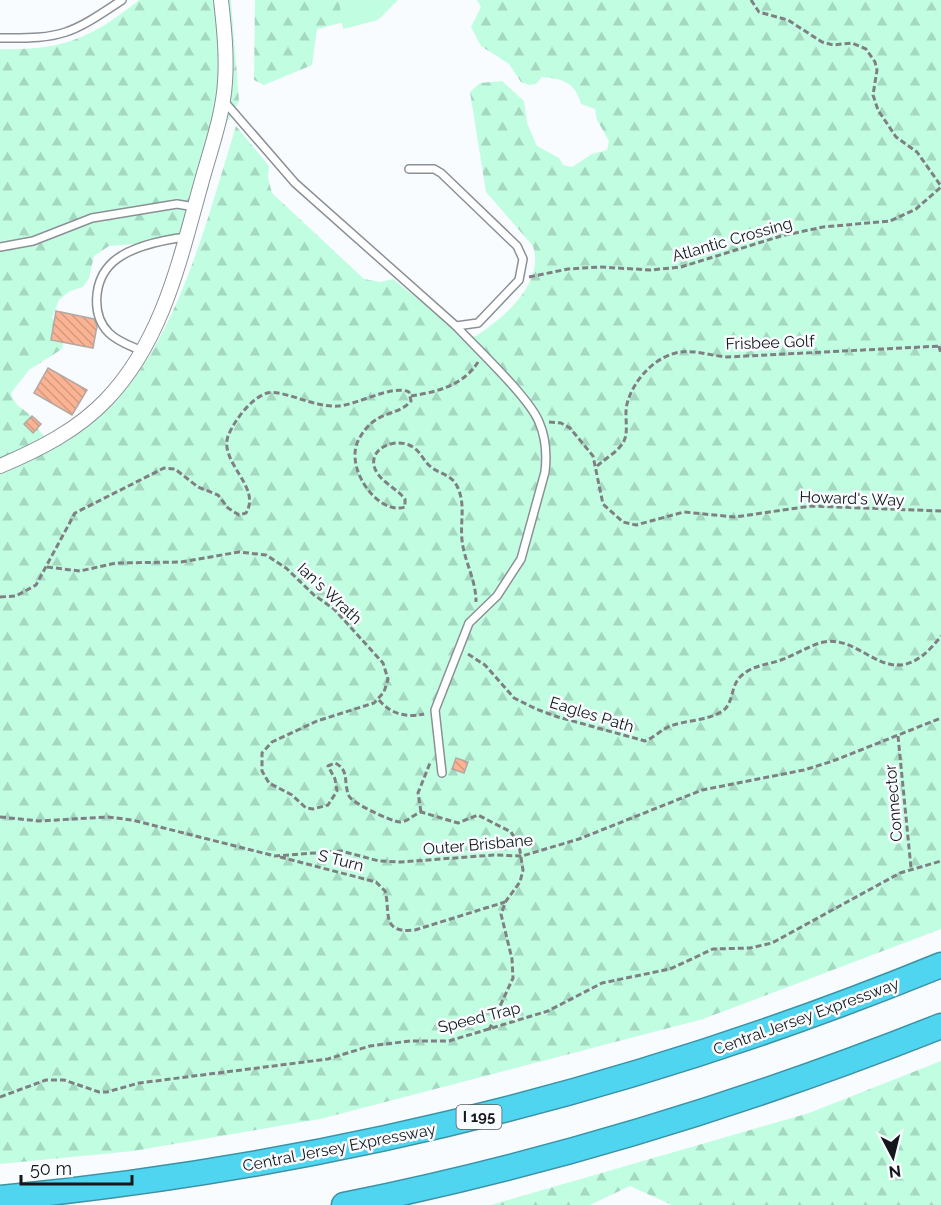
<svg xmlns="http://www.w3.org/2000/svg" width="941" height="1205" viewBox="0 0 941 1205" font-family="Raleway,sans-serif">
<defs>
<pattern id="forest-firs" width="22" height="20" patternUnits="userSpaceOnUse" patternTransform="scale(1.5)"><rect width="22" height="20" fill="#c1fde1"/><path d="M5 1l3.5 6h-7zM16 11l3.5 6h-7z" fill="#a5d8c0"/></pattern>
<pattern id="building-back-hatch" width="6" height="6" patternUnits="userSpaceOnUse" patternTransform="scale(1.5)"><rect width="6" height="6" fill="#fab393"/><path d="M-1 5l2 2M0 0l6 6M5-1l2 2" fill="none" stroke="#d5997e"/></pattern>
</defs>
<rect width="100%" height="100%" fill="#f9fcff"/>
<!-- forest -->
<g fill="url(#forest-firs)">
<path d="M139 0H231L239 101 213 147 208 190 198 201 189 234 161 242 109 246 94 256 89 278 83 287 70 291 59 300 52 318C61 328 66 335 62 349L29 370 11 393C14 406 22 407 31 416 37 423 35 429 45 436L21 459 0 466V49C61 51 92 38 139 0Z"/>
<polygon points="255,0 354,0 344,22 317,29 312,65 264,85 254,80"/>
<path d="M477 0H941V929L703 1019 320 1119 133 1151 0 1164V474C42 457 87 430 118 397 180 332 210 210 236 126L269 166 268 177 272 193 364 279 381 282 393 279 464 336H476C504 318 545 283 533 246L486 192 470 92 480 83 502 81 524 101 527 123 537 146 559 158 563 165 572 167 592 154 607 150 609 141 597 120 595 109 581 104C575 82 563 79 542 77L536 84 529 85 521 82 509 64 481 46 471 27 481 7Z"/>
<polygon points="941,1061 941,1205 672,1205 630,1186 590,1205 491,1205 809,1113"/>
</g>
<!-- pitch -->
<polygon fill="#c1fde1" points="339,0 398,0 378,20 343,29"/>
<!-- building -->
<g fill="url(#building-back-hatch)" stroke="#b2a9a5" stroke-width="1.5">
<polygon points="56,311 94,319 97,326 93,348 51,340"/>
<polygon points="48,368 87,390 72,415 34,393"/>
<polygon points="32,416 41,424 33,433 24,424"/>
<polygon points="456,758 468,762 464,773 452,769"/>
</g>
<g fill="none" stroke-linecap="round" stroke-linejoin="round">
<defs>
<g id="service">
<path d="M0 38C63 39 71 34 122 0"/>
<polyline points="223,100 295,183 456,326 478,323 519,280 523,259 517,246 441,173 434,169 409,169"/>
<polyline points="0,247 33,241 92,218 177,204 195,207"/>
<path d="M142 351C131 346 118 342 109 333 91 315 93 280 113 262 131 246 163 240 186 237"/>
<path d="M442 773 435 710 469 623 497 596 521 559 545 472C547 455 546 438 539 422 529 397 476 348 456 326"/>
</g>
<path id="minor" d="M0 466C38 450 78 430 107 399 163 340 180 259 201 184 210 151 223 116 225 82 227 55 224 27 221 0"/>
<g id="motorway">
<path d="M0 1198C324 1167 640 1088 941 965"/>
<path d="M344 1205C549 1164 747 1103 941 1026"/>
</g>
</defs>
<!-- service casing -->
<use href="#service" stroke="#8b9097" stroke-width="10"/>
<!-- minor casing -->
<use href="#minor" stroke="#8b9097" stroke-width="16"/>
<!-- motorway casing -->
<use href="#motorway" stroke="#3b92a5" stroke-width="27"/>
<!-- path -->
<g stroke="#7e8083" stroke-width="3" stroke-dasharray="6 3" stroke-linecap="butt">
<polyline points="751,0 759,12 788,20 822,42 833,45 852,43 866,49 875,62 877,70 873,95 878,110 896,137 917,152 941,186"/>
<polyline points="529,277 568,269 600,267 651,270 681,267 781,236 823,227 890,221 916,209 941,187"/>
<polyline points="939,346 941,354"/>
<path d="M411 396C436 392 463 386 478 362"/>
<polyline points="549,422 561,423 570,428 593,456 603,504 623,522 636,525 684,512 735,517 811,506 941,511"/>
<path d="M597 466C606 458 619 451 624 441 629 430 624 416 627 404 633 380 656 355 681 352 696 350 712 356 727 357L941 346"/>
<path d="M47 567 80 571 116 563 181 562 239 552 266 555 286 568 314 595 334 609 383 663 388 679 384 692 374 703 317 721 272 742 262 753V771L269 783 292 795 306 808 313 809 328 805 337 791 335 779 328 766 335 763C350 770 343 783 349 796 352 803 392 822 400 822 408 822 414 814 421 812L458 823 478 815 511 832 519 845 523 870 520 882 506 901 501 914 512 959 513 978 489 1030"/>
<path d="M0 597 16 596 36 585 75 513 164 468 175 469 198 487 218 495 228 508 239 515 246 513C262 487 219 463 228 436 234 421 251 398 267 393 283 389 314 408 338 406 357 405 393 384 409 392L411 401C396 418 376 408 359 439 343 467 378 516 405 507V499C397 489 385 484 378 474 363 453 390 437 409 445 421 450 422 460 431 467 439 474 451 474 457 486 466 504 460 521 462 540 464 561 476 579 476 602"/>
<path d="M468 654 485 665 514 698 536 709 558 717 645 741C653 738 660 731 668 727 685 720 706 721 721 712 734 705 730 687 740 677 752 665 767 665 781 660 796 655 809 645 824 642 866 634 891 702 941 636"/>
<path d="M379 700C391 714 406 718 424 714"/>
<polyline points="898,736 911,868"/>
<polyline points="421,812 418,793 430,763"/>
<polyline points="0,817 39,821 108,817 132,820 275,856 341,851 379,861 401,862 494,855 522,856 579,839 702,790 804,770 833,761 941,718"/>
<path d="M280 857 376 882 385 891C391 912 380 934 415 930L505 902"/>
<polyline points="0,1097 46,1080 64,1080 99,1092 107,1092 139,1083 328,1059 370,1046 410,1041 449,1041 548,1011 602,983 670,969 713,949 750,948 772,943 900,873 941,861"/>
</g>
<!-- service -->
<use href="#service" stroke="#fff" stroke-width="7"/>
<!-- minor -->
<use href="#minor" stroke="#fff" stroke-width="14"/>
<!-- motorway -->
<use href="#motorway" stroke="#50d5f0" stroke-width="24"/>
</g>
<g text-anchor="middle" stroke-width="5" stroke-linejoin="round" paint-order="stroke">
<!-- shield labels -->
<rect fill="#f9fcff" stroke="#595b5e" stroke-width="1.5" x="456.5" y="1105" width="45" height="24" rx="4.5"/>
<g font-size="15" font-weight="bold" fill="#151619">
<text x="479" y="1122">I 195</text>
</g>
<!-- street labels -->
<g font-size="16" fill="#151619" stroke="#f9fcff">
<text transform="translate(732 239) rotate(-16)" y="6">Atlantic Crossing</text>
<text transform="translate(770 342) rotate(-2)" y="6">Frisbee Golf</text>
<text transform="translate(852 498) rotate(2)" y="6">Howard's Way</text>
<text transform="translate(330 593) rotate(43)" y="6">Ian's Wrath</text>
<text transform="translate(592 714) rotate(17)" y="6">Eagles Path</text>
<text transform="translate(893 803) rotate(-95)" y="6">Connector</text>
<text transform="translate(478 844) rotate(-5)" y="6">Outer Brisbane</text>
<text transform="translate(341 860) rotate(14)" y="6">S Turn</text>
<text transform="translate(806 1016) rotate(-20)" y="6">Central Jersey Expressway</text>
<text transform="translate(479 1017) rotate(-14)" y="6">Speed Trap</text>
<text transform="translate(339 1147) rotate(-11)" y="6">Central Jersey Expressway</text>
</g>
</g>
<!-- north arrow -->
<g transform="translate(893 1157) rotate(173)" stroke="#f9fcff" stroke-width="4.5" paint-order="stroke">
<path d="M0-4.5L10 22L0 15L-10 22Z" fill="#151619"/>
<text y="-9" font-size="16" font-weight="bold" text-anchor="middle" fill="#151619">N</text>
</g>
<!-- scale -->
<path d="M21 1175v9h111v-9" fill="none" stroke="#151619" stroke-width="3"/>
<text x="30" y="1175" font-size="18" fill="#151619" stroke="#f9fcff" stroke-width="4.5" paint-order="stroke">50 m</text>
</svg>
